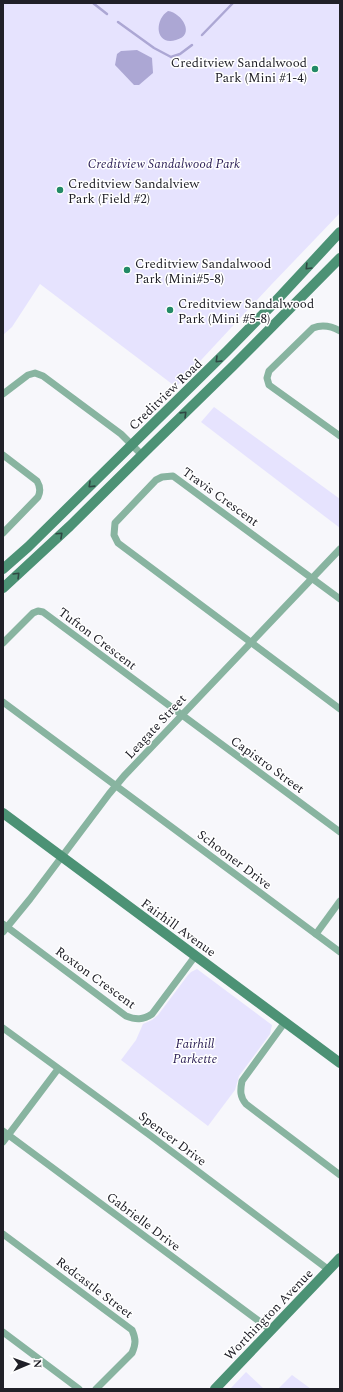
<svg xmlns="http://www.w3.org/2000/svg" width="343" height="1392" viewBox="0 0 343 1392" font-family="Spectral,serif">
<rect width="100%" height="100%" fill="#f7f7fb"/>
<!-- green -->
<g fill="#e6e3fe">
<polygon points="3,3 340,3 340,213 271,285 176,387 40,284 12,327 3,335"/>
<polygon points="214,407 340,499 340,528 201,422"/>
<polygon points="197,969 272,1025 270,1034 239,1076 235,1090 208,1126 121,1060 136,1040 143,1024 152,1020 158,1015 188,975 191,972"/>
<polygon points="246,1372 264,1389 230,1389"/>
<polygon points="292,1375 311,1389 278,1389"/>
</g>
<!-- water -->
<g fill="#aca7d4">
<path d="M168 11C182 13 196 35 176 40 155 46 154 20 168 11Z"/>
<polygon points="137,50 152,58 153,73 139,85 134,85 115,65 117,54 121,51"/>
</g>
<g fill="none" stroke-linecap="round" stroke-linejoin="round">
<!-- stream -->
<g stroke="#aca7d4" stroke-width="2.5">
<polyline points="93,3 107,14"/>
<polyline points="118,22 154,48 171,57 180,54 192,45"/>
<polyline points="202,35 233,3"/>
</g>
<!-- street -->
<g stroke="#88b4a0" stroke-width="7">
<path d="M340 331C331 326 323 324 313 328L269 371 267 378 269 385 340 436"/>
<polyline points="3,394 28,375 35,373 43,376 121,434 142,455"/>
<path d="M3 455 37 481C40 486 41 491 38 497L3 533"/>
<polyline points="340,599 173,476 162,477 156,480 115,523 114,535 118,543 340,709"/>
<polyline points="3,643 33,613 38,611 43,612 340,832"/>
<polyline points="3,702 340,952"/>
<path d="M3 924 126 1016C136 1020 143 1020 152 1014L196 955"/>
<polyline points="3,932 30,899 109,794 124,776 340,549"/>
<polyline points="316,934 340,901"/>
<path d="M285 1022 242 1081C240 1091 240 1097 246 1104L340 1175"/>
<polyline points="3,1028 151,1136 329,1270"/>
<polyline points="3,1131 271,1330"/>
<polyline points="3,1142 58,1069"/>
<path d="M3 1234 132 1330C136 1339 136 1344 132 1353L96 1389"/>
<polyline points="3,1332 79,1389"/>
</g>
<!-- secondary -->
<g stroke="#4c9275" stroke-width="10">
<polyline points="3,569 28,547 227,351 274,303 340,232"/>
<polyline points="3,588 70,526 152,445 233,366 340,258"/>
<polyline points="3,813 340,1063"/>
<polyline points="215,1389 340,1258"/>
</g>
</g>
<!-- one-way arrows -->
<defs><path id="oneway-chevron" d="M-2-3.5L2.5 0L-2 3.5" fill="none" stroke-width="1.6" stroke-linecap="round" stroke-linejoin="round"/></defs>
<g stroke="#2f4843">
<use href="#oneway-chevron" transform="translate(308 267) rotate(134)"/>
<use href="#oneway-chevron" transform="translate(218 360) rotate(135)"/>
<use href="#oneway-chevron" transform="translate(184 414) rotate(-44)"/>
<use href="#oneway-chevron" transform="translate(91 485) rotate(136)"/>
<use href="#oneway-chevron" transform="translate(60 535) rotate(-43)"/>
<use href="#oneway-chevron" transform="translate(17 575) rotate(-45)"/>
</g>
<!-- markers -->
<g fill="#228a66" stroke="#fff" stroke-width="1.5">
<circle cx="315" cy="69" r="4"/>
<circle cx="60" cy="190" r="4"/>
<circle cx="127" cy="270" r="4"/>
<circle cx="170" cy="310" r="4"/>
</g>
<g text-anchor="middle" stroke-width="3" stroke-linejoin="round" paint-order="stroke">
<!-- poi labels -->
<g font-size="13" fill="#202028" stroke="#fff" text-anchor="start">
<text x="307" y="67" text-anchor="end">Creditview Sandalwood<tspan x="307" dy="15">Park (Mini #1-4)</tspan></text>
<text x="68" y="188">Creditview Sandalview<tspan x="68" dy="15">Park (Field #2)</tspan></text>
<text x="135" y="268">Creditview Sandalwood<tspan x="135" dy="15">Park (Mini#5-8)</tspan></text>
<text x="178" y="308">Creditview Sandalwood<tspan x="178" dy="15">Park (Mini #5-8)</tspan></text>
</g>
<!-- park labels -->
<g font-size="13" font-style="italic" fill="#2b1f55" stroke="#fff">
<text x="164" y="168">Creditview Sandalwood Park</text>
<text x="195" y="1048">Fairhill<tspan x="195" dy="15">Parkette</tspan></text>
</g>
<!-- street labels -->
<g font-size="13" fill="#202028" stroke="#fff">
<text transform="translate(165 394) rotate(-44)" y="5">Creditview Road</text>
<text transform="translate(221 496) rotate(36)" y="5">Travis Crescent</text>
<text transform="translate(98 638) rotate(37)" y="5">Tufton Crescent</text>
<text transform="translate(155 726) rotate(-47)" y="5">Leagate Street</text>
<text transform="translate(268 764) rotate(36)" y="5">Capistro Street</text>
<text transform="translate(235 859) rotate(37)" y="5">Schooner Drive</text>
<text transform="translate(179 927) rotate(36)" y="5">Fairhill Avenue</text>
<text transform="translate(96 977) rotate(36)" y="5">Roxton Crescent</text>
<text transform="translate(173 1138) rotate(37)" y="5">Spencer Drive</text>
<text transform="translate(144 1221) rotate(37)" y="5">Gabrielle Drive</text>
<text transform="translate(95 1287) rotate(37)" y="5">Redcastle Street</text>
<text transform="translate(268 1314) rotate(-46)" y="5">Worthington Avenue</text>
</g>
</g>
<!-- border -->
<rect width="343" height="1392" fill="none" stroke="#202028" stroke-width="8"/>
<!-- north arrow -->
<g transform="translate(28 1364) rotate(88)" stroke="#ffffff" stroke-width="3" paint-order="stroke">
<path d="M0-3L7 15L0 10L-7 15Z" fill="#202028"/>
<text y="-6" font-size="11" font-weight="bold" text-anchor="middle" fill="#202028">N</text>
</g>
</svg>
